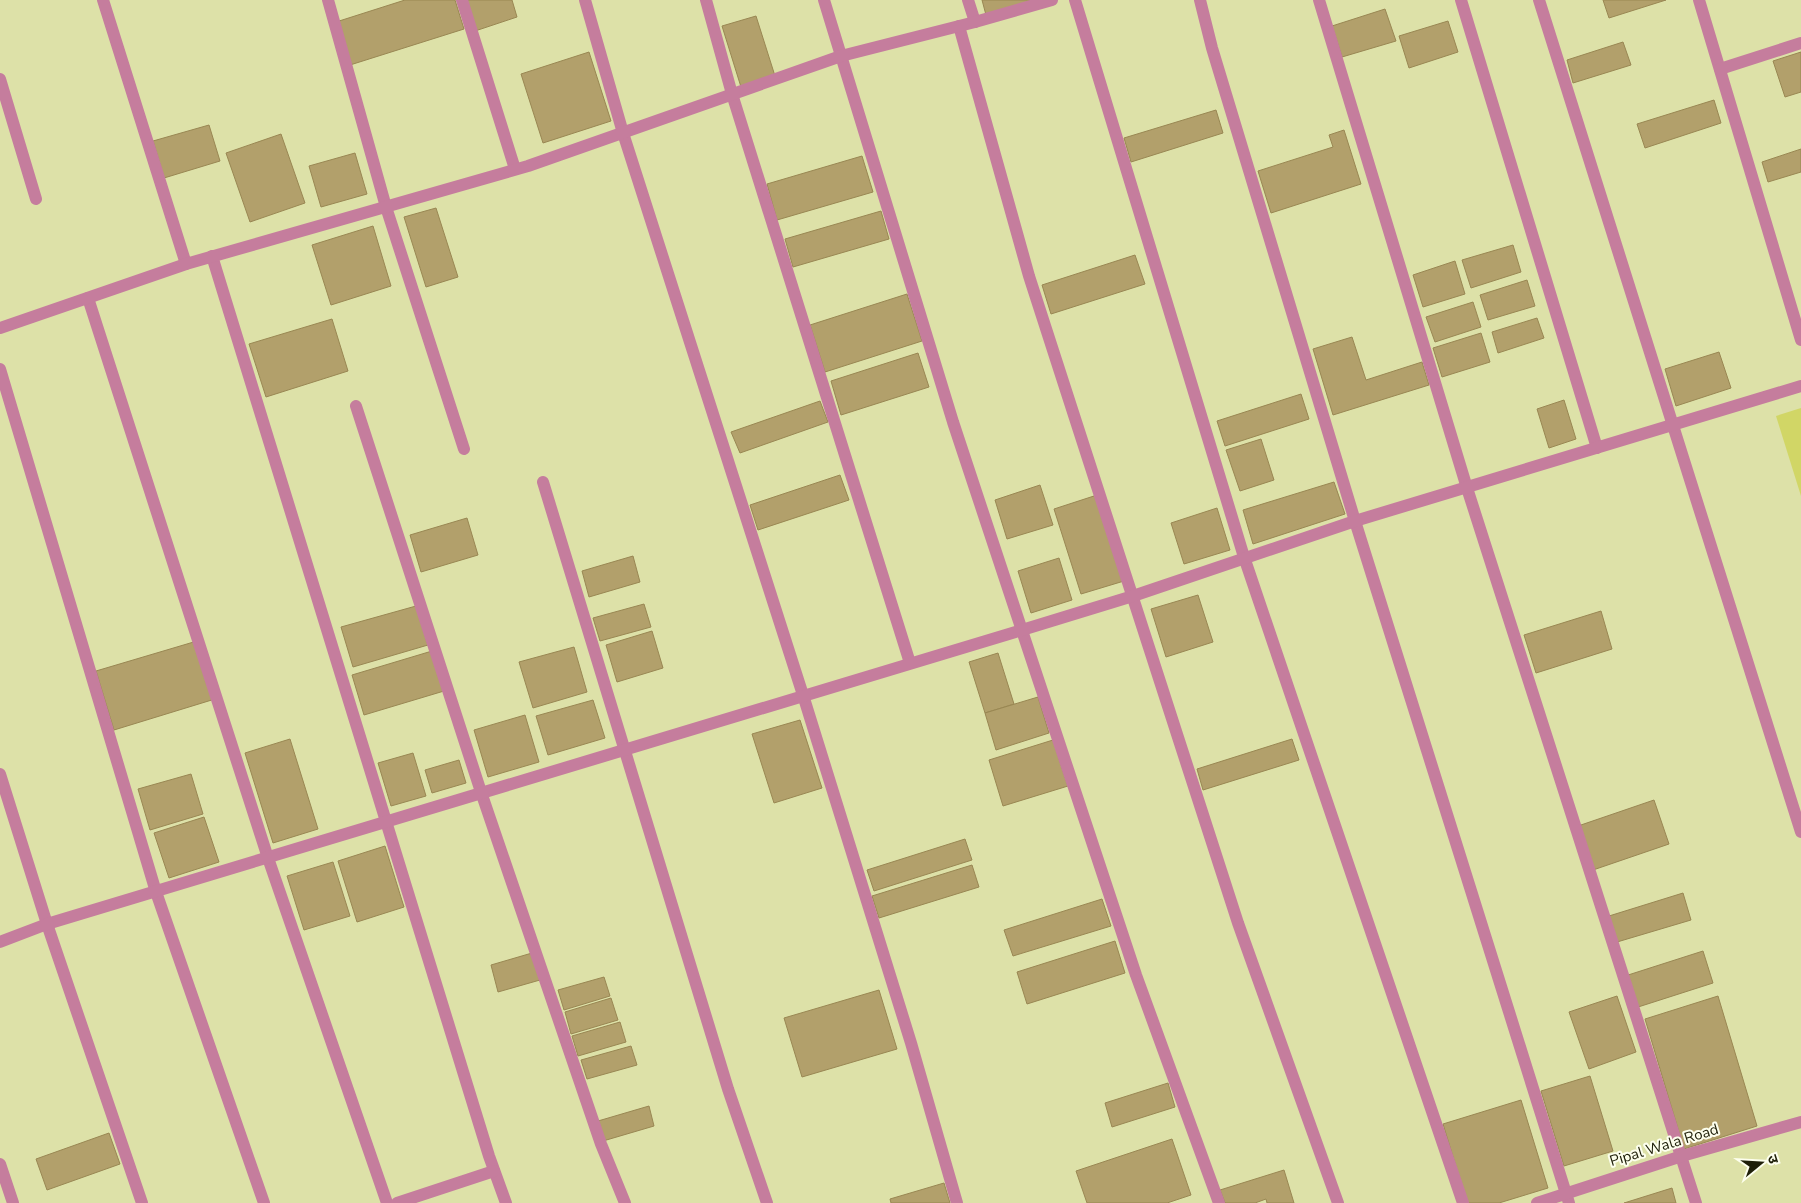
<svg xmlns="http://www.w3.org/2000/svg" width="1801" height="1203" viewBox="0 0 1801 1203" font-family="'Nunito Sans','Noto Sans Devanagari',sans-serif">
<rect width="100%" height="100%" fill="#dde1a8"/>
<!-- green -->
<polygon fill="#d1d666" points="1801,408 1801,496 1776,416"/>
<!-- building -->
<g fill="#b2a06b" stroke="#998753">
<polygon points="405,0 455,0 464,29 350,65 336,22"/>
<polygon points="465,0 512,0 517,17 475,31"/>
<polygon points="982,0 1034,0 986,15"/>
<polygon points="1603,0 1666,0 1609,18"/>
<polygon points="1385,9 1396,41 1342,57 1332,26"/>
<polygon points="756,16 775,76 741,87 722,26"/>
<polygon points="1448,21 1458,52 1409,68 1399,36"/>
<polygon points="1623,42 1631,65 1573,83 1567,60"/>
<polygon points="589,52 611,121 543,143 521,74"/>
<polygon points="1801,52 1801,92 1785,97 1773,61"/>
<polygon points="1714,100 1721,123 1645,148 1637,124"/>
<polygon points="1216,110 1223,133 1131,162 1124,138"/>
<polygon points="209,125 220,161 164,178 153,141"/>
<polygon points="1344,130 1361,184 1271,213 1258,171 1333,147 1329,135"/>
<polygon points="281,134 305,203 250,222 226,153"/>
<polygon points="1801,149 1801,172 1768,182 1762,162"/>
<polygon points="355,153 367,194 321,207 309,166"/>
<polygon points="862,156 873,192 777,220 767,184"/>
<polygon points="436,208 458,277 426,287 404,217"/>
<polygon points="881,211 889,239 793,267 785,239"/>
<polygon points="373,226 391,286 331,305 312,245"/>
<polygon points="1513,245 1521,272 1471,288 1462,260"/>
<polygon points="1135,255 1145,284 1051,314 1042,285"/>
<polygon points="1455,261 1465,294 1423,307 1413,275"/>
<polygon points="1527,280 1535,306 1488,320 1480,295"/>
<polygon points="907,294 922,341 825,372 810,325"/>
<polygon points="1473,302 1481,327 1435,342 1426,317"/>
<polygon points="1537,318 1544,338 1498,353 1492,332"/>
<polygon points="332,319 348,371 266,397 249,344"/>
<polygon points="1481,333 1490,362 1442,377 1433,348"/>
<polygon points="1352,337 1366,380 1422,362 1429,385 1333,415 1313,349"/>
<polygon points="1719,352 1731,388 1676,406 1665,369"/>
<polygon points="918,353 929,387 841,415 831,381"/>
<polygon points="1301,394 1309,419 1225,446 1217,421"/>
<polygon points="1564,400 1576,439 1549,448 1537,409"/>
<polygon points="820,401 828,422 740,453 731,432"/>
<polygon points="1261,439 1274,480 1240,491 1226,450"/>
<polygon points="840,475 849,500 758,530 750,505"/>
<polygon points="1334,482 1345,514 1253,544 1243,510"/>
<polygon points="1040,485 1053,525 1007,539 995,500"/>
<polygon points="1097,495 1124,581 1081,594 1054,509"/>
<polygon points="1217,508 1230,550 1184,564 1171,523"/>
<polygon points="467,518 478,555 421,572 410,535"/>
<polygon points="633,556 640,582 589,597 582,571"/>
<polygon points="1059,558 1072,600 1031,613 1018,571"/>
<polygon points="1198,595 1213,642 1166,657 1151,609"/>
<polygon points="644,604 651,627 600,641 593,618"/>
<polygon points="416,606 428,645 353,667 341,627"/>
<polygon points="1601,611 1612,649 1536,673 1524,635"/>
<polygon points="652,631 663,668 617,682 606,645"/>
<polygon points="197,641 215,699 114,730 96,671"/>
<polygon points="574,647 587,692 533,708 519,662"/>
<polygon points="432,651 444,691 364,715 352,675"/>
<polygon points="998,653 1014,704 985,713 969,662"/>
<polygon points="1038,697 1049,733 996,750 985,713"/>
<polygon points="593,700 605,738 548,755 536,716"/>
<polygon points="525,715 539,762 488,777 474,730"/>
<polygon points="800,720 822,788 774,803 752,734"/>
<polygon points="290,739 318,829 273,843 245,753"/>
<polygon points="1292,739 1299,760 1203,790 1197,769"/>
<polygon points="1053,740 1068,786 1003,806 989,760"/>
<polygon points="413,753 426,796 391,806 378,763"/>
<polygon points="459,760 466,783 432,793 425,770"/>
<polygon points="191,774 203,814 150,830 138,789"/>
<polygon points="1654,800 1669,844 1593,870 1578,826"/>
<polygon points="204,817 219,862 169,878 154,833"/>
<polygon points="965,839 972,860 874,891 867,870"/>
<polygon points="385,846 404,907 357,922 338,861"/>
<polygon points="333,862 350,916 304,930 287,876"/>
<polygon points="972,865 979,887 879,918 872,896"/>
<polygon points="1683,893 1691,920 1617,942 1609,916"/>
<polygon points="1102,899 1111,926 1013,956 1004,930"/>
<polygon points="1115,941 1125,973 1027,1004 1017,972"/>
<polygon points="1703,951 1713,983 1635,1008 1625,976"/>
<polygon points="532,953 540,980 498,992 491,965"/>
<polygon points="604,977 610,996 564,1010 558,990"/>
<polygon points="879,990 897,1049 802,1077 784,1018"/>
<polygon points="1617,996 1636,1052 1589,1069 1569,1012"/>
<polygon points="1718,996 1757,1126 1684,1149 1645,1019"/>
<polygon points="611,998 618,1020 571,1034 565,1012"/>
<polygon points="620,1022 626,1042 578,1056 572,1036"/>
<polygon points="631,1046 637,1065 587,1079 581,1060"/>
<polygon points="1590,1076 1613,1151 1564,1166 1541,1091"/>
<polygon points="1168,1083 1175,1107 1112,1127 1105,1103"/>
<polygon points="1521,1100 1548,1188 1499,1203 1467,1203 1443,1124"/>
<polygon points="649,1106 654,1126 603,1141 598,1121"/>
<polygon points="109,1133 120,1164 47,1190 36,1159"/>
<polygon points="1172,1139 1191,1195 1167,1203 1087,1203 1076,1171"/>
<polygon points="1284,1170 1294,1203 1267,1203 1266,1199 1255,1203 1225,1203 1220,1190"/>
<polygon points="944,1183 950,1203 891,1203 890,1199"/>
<polygon points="1672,1188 1676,1203 1624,1203"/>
</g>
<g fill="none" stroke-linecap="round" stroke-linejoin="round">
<!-- minor -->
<g stroke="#c57d9d" stroke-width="12">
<polyline points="103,0 186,264"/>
<polyline points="328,0 386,207 464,449"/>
<polyline points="462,0 515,169"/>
<polyline points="585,0 623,133 803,695 911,1043 957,1203"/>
<polyline points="706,0 732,94 910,663"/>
<polyline points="824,0 953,422 1136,975 1219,1203"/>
<polyline points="968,0 975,22"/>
<polyline points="1075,0 1244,557 1463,1203"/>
<polyline points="1200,0 1212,48 1355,521 1569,1203"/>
<polyline points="1319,0 1467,488 1696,1203"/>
<polyline points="1461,0 1597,448"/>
<polyline points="1539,0 1801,832"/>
<polyline points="1699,0 1801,340"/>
<polyline points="959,26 1029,276 1238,923 1338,1203"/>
<polyline points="1720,69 1801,43"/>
<polyline points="0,79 36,199"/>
<polyline points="212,256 489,1156 506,1203"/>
<polyline points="88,298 268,858 387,1203"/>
<polyline points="0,328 186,264 528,166 841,56 975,22 1052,0"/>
<polyline points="0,369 156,892 264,1203"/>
<polyline points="356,406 481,792 601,1144 625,1203"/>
<polyline points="543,482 728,1089 767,1203"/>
<polyline points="0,774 47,924 142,1203"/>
<polyline points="0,942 47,924 1022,630 1133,596 1355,521 1801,386"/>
<polyline points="0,1164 13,1203"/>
<polyline points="397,1203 494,1171"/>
<polyline points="1537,1203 1682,1156 1801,1122"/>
</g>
</g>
<g text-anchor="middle" stroke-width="4" stroke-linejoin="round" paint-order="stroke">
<!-- street labels -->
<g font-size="15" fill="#1e1f09" stroke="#fdffee">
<text transform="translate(1664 1145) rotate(-17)" y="5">Pipal Wala Road</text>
</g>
</g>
<!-- north arrow -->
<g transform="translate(1761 1163) rotate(72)" stroke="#fdffee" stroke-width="4" paint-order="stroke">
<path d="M0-4L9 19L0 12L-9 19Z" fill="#1e1f09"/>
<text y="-8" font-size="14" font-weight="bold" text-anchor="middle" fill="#1e1f09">उ</text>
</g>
</svg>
